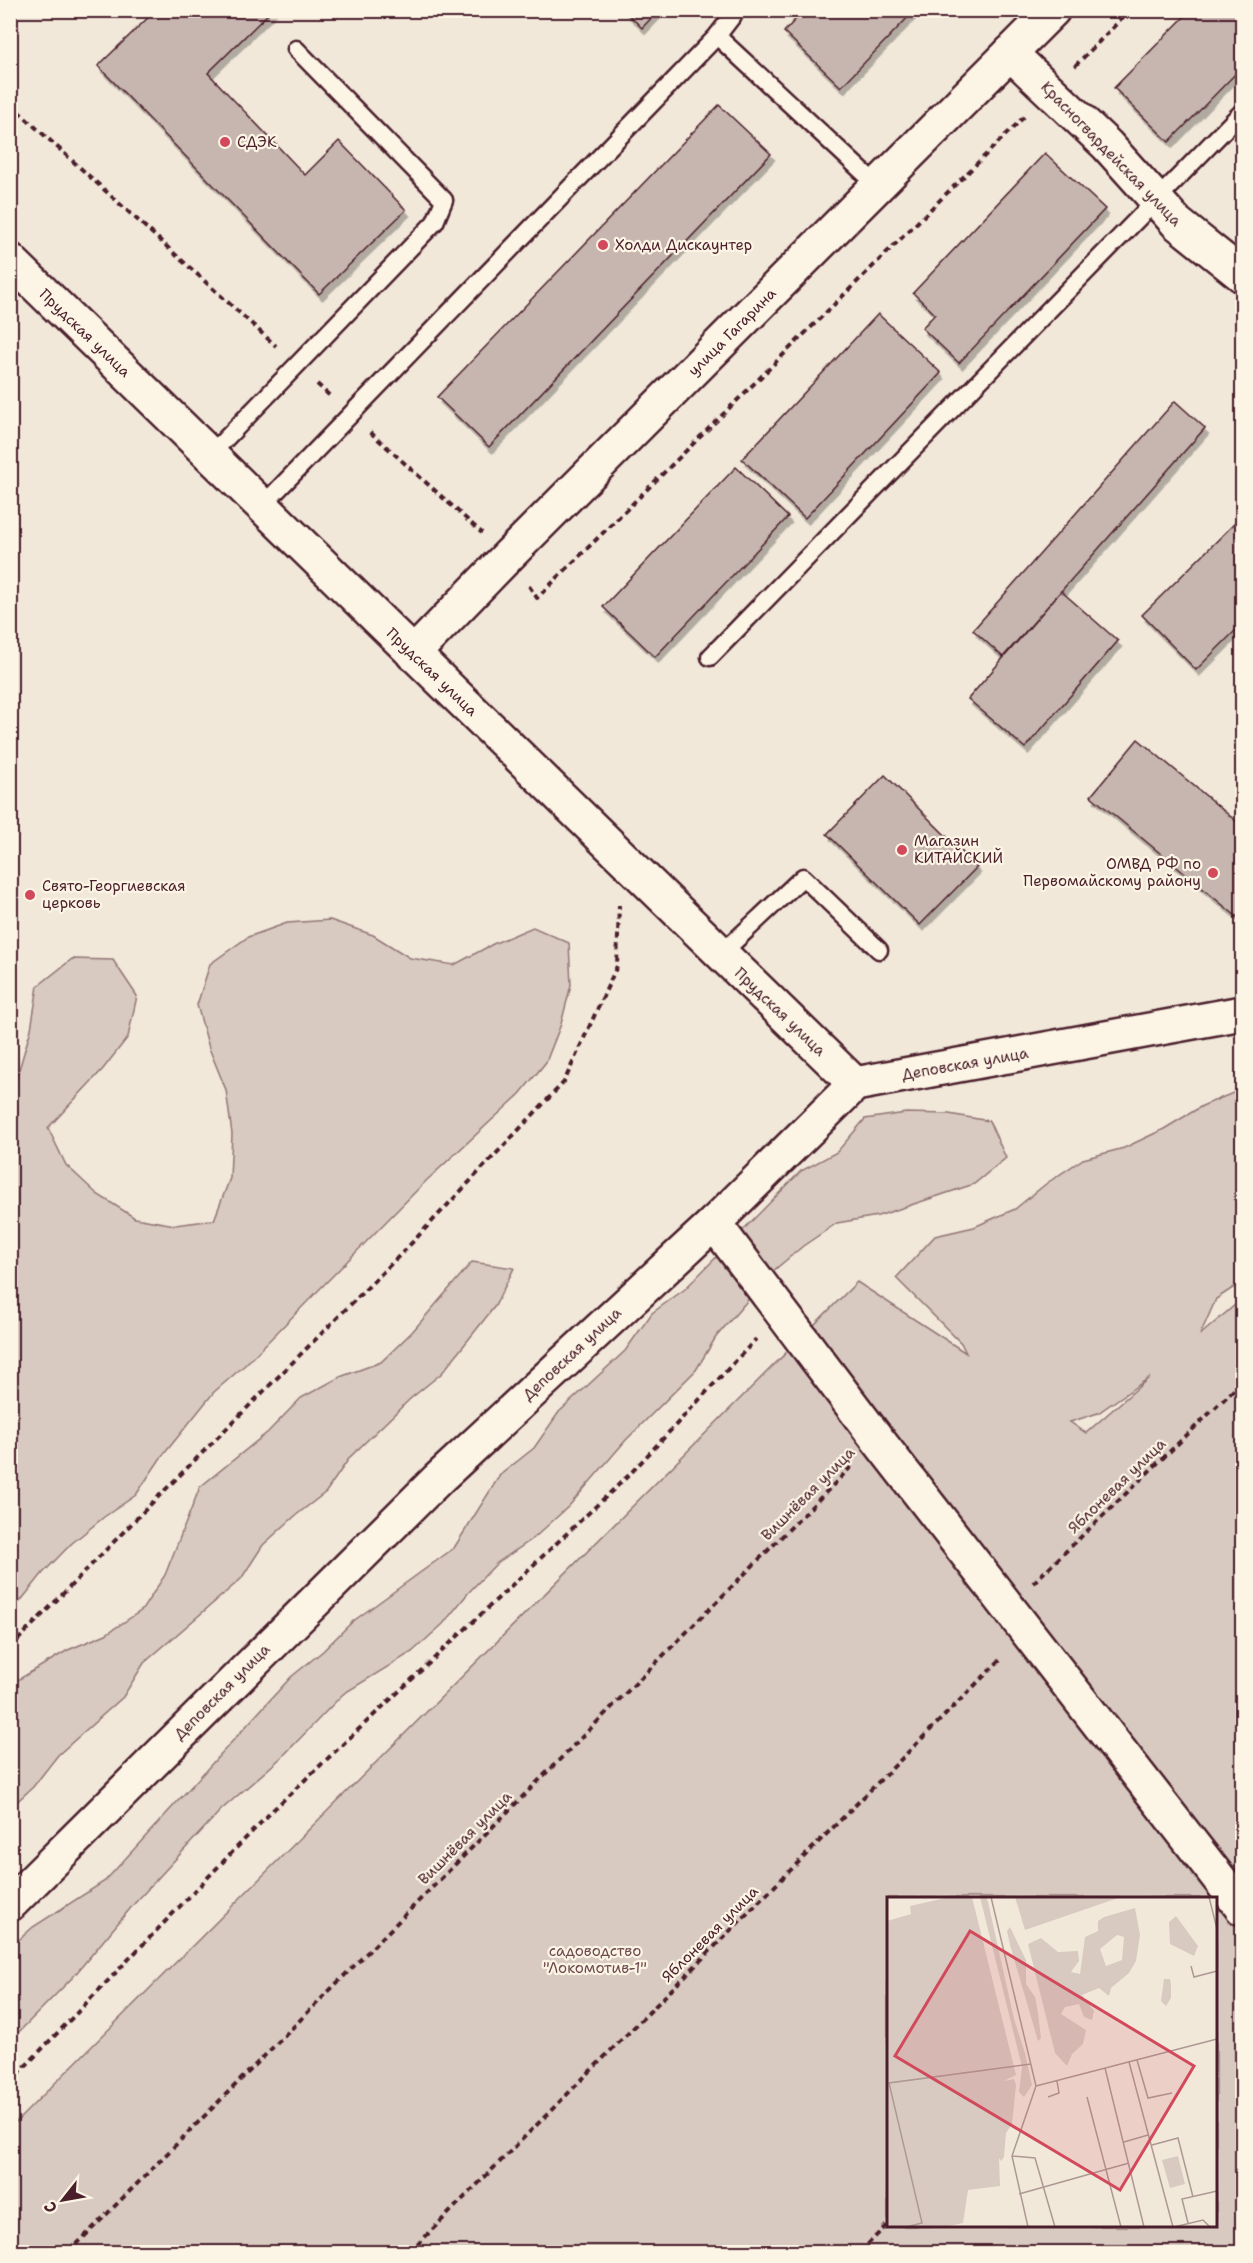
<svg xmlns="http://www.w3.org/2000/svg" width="1253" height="2263" viewBox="0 0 1253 2263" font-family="'Shantell Sans',sans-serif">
<defs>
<filter id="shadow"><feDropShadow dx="3.5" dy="6" stdDeviation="0" flood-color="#0004"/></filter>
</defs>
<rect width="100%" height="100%" fill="#f1e8da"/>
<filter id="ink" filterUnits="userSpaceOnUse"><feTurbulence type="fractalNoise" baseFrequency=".0167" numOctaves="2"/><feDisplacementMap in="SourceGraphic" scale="12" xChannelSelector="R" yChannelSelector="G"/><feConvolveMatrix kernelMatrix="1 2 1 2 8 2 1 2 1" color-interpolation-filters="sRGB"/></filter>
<g filter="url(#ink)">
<!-- green -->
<g fill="#d8cac0" stroke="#917476" stroke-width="1.5" fill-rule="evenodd">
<polygon points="330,920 373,935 410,958 454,965 493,944 533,927 569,943 571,985 561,1024 546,1062 520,1094 427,1180 245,1365 214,1392 160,1459 136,1495 104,1517 71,1544 43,1573 19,1603 11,1609 10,1100 31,1029 38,986 72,959 113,960 137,996 128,1037 103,1069 48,1128 66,1165 97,1194 135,1218 175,1225 214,1220 230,1178 232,1134 226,1090 209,1048 197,1005 210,964 248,937 287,923"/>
<path d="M1240 1090 1242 1091V1282L1216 1299 1200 1335 1242 1299V2252H11V2127L857 1282 966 1353 961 1343 896 1278 935 1236 974 1227 1015 1209 1047 1183 1083 1159 1124 1148 1164 1129 1202 1106ZM1150 1377 1086 1433 1070 1422 1098 1413ZM888 1898H1216V2226H888Z"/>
<polygon points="906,1113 949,1114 989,1121 1006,1158 974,1184 878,1216 837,1223 803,1246 772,1272 716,1337 696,1370 626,1440 569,1506 534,1538 497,1563 469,1592 443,1624 412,1652 343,1694 283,1756 221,1810 134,1904 73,1977 11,2040 11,1947 33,1927 105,1881 291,1677 323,1651 352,1622 454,1548 500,1475 534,1448 559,1412 625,1351 652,1313 685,1289 801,1171 837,1152 865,1119"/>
<polygon points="472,1262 514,1268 495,1306 442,1373 410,1399 350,1457 326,1492 295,1516 263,1545 241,1579 144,1663 123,1697 58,1755 33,1787 11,1807 11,1684 68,1650 106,1634 142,1610 165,1575 200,1487 268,1432 301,1398 340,1377 381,1362 412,1332"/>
</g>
<!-- building -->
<g fill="#c7b6af" stroke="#4a1f2b" stroke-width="1.5" filter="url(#shadow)">
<polygon points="156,10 272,10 208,73 305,175 339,141 406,210 319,294 98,66"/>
<polygon points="624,10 659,10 642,28"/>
<polygon points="804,10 915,10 841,87 784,32"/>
<polygon points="1191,10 1242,10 1242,67 1169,142 1114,88"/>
<polygon points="719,105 771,154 489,447 437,397"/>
<polygon points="1045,153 1105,209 959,363 922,328 935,314 913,293"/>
<polygon points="878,314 941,373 805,518 742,459"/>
<polygon points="1175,401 1205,428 1003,657 973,630"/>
<polygon points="736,467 788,517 655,657 603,607"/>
<polygon points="1242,516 1242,624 1196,670 1142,615"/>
<polygon points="1061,591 1118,641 1025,748 968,699"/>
<polygon points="1138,739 1242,826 1242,921 1091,796"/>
<polygon points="885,775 977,867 920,925 827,834"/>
</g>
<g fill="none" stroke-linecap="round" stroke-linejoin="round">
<defs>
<g id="lane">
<polyline points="717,36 878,186"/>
<polyline points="210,455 435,222 444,200 296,49"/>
<polyline points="263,505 717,36 737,10"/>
<polyline points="710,657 1242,112"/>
<polyline points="721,954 803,877 879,950"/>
</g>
<g id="street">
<polyline points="1010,53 1107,145 1177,223 1242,275"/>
<polyline points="413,654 508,556 1053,10"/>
<polyline points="714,1223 878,1440 1242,1908"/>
</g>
<g id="secondary">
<polyline points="10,260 855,1084"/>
<polyline points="10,1904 438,1479 714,1223 855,1084 1242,1013"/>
</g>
</defs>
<!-- lane casing -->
<use href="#lane" stroke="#4a1f2b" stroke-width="21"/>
<!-- street casing -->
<use href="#street" stroke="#4a1f2b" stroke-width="38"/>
<!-- secondary casing -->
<use href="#secondary" stroke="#4a1f2b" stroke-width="38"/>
<!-- path -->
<g stroke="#4a1f2b" stroke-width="4" stroke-dasharray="6 4.5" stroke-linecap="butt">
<polyline points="1075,66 1130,10"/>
<polyline points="10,104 276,346"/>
<polyline points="317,384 331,397"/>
<polyline points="370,432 482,533"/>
<polyline points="529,586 537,598 1025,116"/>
<polyline points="1033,1583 1242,1382"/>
<polyline points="10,1648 140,1515 405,1250 564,1082 617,966 619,905"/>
<polyline points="10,2082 274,1809 629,1475 756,1339"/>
<polyline points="69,2252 852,1466"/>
<polyline points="410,2252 1002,1658"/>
<polyline points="860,2252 888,2224"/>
</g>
<!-- lane -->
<use href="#lane" stroke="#fcf5e5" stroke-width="16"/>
<!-- street -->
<use href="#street" stroke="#fcf5e5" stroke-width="33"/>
<!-- secondary -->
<use href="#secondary" stroke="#fcf5e5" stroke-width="33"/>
</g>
</g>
<!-- markers -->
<g fill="#d1495b" stroke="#fcf5e5" stroke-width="2">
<circle cx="225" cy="142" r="6"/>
<circle cx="603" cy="245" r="6"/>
<circle cx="902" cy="850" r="6"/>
<circle cx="1213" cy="873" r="6"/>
<circle cx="30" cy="895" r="6"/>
</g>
<g text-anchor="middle" stroke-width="4.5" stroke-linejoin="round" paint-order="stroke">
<!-- poi labels -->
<g font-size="15" fill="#4a1f2b" stroke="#fcf5e5" text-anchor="start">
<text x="237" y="147">СДЭК</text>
<text x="615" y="250">Холди Дискаунтер</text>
<text x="914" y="846">Магазин<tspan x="914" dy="17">КИТАЙСКИЙ</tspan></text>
<text x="1201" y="869" text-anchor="end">ОМВД РФ по<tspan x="1201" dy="17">Первомайскому району</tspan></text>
<text x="42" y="891">Свято-Георгиевская<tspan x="42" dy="17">церковь</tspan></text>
</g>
<!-- street labels -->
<g font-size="15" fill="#4a1f2b" stroke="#fcf5e5">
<text transform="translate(1111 154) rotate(46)" y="5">Красногвардейская улица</text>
<text transform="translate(732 332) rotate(-45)" y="5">улица Гагарина</text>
<text transform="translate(85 333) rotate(44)" y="5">Прудская улица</text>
<text transform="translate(432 672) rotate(44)" y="5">Прудская улица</text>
<text transform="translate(780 1012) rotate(44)" y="5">Прудская улица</text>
<text transform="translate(965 1064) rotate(-10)" y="5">Деповская улица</text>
<text transform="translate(572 1354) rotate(-43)" y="5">Деповская улица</text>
<text transform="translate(1117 1486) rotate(-44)" y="5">Яблоневая улица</text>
<text transform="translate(808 1494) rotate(-45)" y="5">Вишнёвая улица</text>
<text transform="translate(222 1692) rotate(-45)" y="5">Деповская улица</text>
<text transform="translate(465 1838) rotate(-45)" y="5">Вишнёвая улица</text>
<text transform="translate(710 1934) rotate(-45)" y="5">Яблоневая улица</text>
</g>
<!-- park labels -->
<g font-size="15" fill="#6e4a50" stroke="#fcf5e5">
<text x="595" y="1956">садоводство<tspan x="595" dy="17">"Локомотив-1"</tspan></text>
</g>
</g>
<!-- overview -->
<g transform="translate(887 1897)">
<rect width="330" height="330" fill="#f1e8da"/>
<path d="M63 0H85L129 178 117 184 127 182 129 188 125 227 119 236 117 260 114 264 112 261 113 289 81 293 76 326 57 330H0V24L24 17 23 9ZM93 0H99L101 5 127 122 138 156 145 188 137 200 132 195 135 170ZM128 0H234L138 33ZM248 11 253 38 249 64 242 76 224 91 222 99 212 91 195 98 207 114 205 123 197 120 192 107 178 110 174 117 199 133 196 147 185 157 180 169 168 156 141 47 154 41 171 55 191 54 192 64 184 75 193 77 198 40 211 34V24L217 20ZM230 38 237 40 235 63 219 69 213 52ZM289 19 311 49 307 59 283 47 282 25ZM123 30 139 63V87L148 100 151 116 154 141 151 144 123 48 120 34ZM277 82H283L284 88V101L279 109 274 104ZM291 259 298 287 283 291 275 263Z" fill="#d8cac0" fill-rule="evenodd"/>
<path fill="none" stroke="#ae9894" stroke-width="1.5" d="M104 0 149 189 125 259 141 330M322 0 330 32M304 69 307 80 330 74M250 163 261 201 285 196M242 165 286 330M218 171 257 330M149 189 330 142M161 200 172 196 170 184M200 200 234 330M237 245 261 238M265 248 291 241 306 300M125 259 148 261 168 330M132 297 242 266M301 326 295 302 330 294M19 330 35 326 2 186 144 167M287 330 316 323 323 330"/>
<path fill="#d1495b" fill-opacity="0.15" stroke="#d1495b" stroke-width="3" d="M83 34 307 169 233 293 8 159Z"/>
<rect width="330" height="330" fill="none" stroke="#4a1f2b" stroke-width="3"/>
</g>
<!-- margin -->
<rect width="1253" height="2263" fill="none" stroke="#fcf5e5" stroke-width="36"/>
<rect x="18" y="18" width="1217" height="2227" fill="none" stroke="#4a1f2b" stroke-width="2" filter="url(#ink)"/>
<!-- north arrow -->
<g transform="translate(63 2200) rotate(239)" stroke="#fcf5e5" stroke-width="4.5" paint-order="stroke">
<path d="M0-4.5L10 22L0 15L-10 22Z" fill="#4a1f2b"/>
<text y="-9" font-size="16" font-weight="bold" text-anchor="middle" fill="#4a1f2b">С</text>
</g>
</svg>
